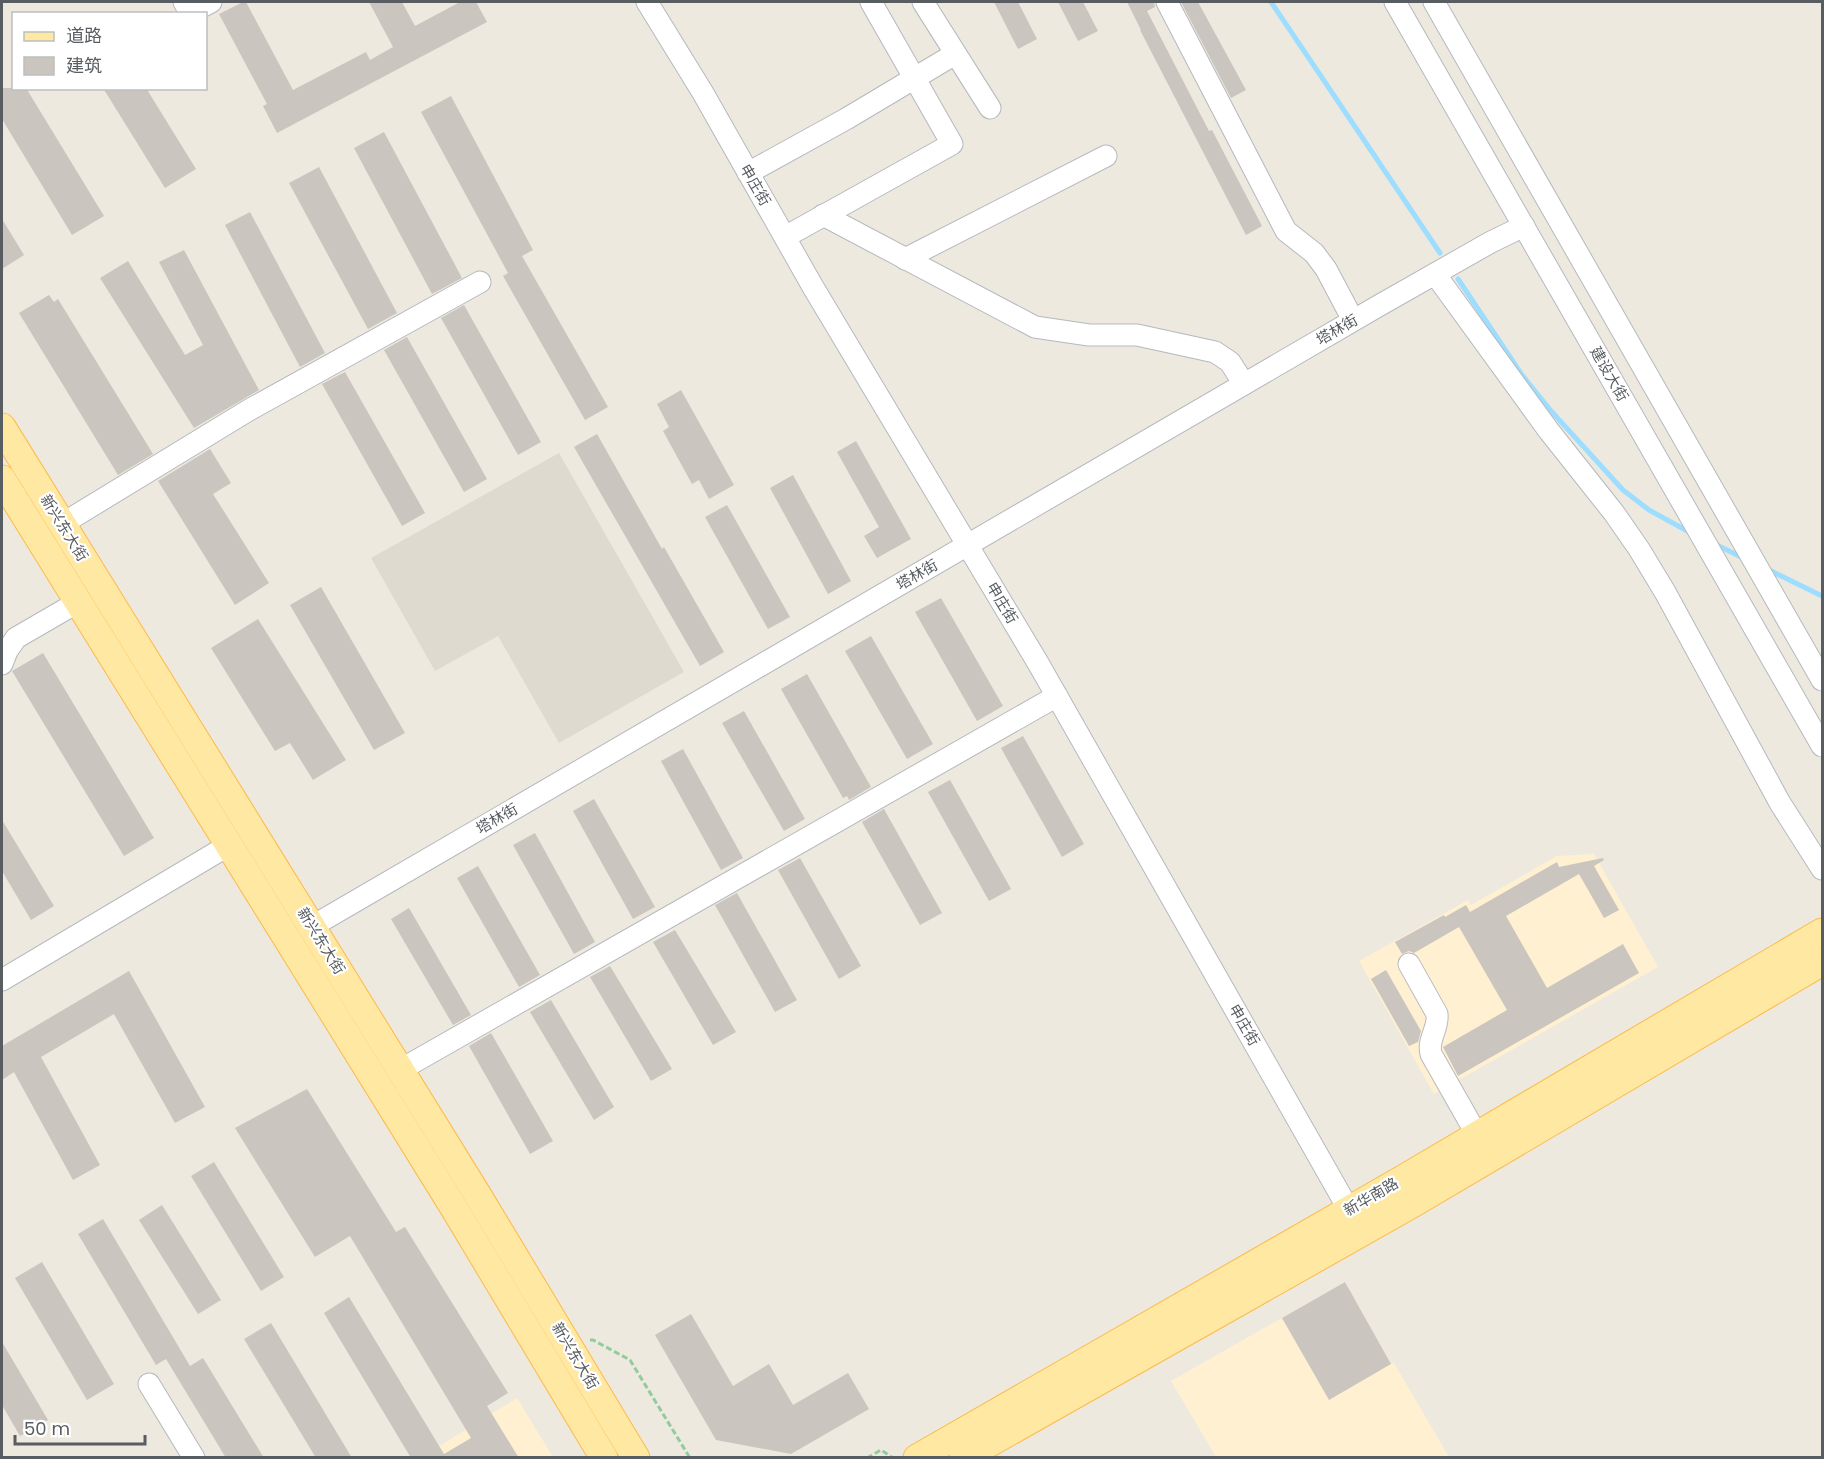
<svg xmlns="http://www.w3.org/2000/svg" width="1824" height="1459" viewBox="0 0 1824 1459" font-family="Poppins,'Noto Sans SC',sans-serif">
<rect width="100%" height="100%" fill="#ede9df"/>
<!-- commercial -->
<g fill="#fff0d2">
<polygon points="1594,854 1658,967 1434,1094 1359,961 1468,900 1471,905 1557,856"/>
<polygon points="1345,1282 1391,1364 1394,1363 1449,1457 1216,1457 1171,1381"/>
<polygon points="517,1398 553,1457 420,1458"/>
</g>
<!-- education -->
<polygon fill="#dfdad0" points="559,453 684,672 559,743 498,636 435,671 371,558"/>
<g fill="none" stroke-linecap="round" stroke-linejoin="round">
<!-- stream -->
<g stroke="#9dddff" stroke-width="5">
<polyline points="1271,2 1440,253"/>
<polyline points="1458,279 1522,375 1552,412 1623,490 1649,510 1691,533"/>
<polyline points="1713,543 1745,559"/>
<polyline points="1767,569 1822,596"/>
</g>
</g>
<!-- building -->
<g fill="#cac5be">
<polygon points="243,2 246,2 293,90 366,52 370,60 393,47 369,2 402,2 415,26 460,2 476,2 487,22 277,133 263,106 267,104 219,14"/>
<polygon points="994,2 1018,2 1037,39 1018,49"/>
<polygon points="1058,2 1083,2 1098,31 1078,41"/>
<polygon points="1127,2 1154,2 1155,7 1147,11 1209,131 1212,130 1262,226 1246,235 1140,30 1141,30"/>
<polygon points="1181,2 1198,2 1246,90 1231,98"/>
<polygon points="2,88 26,88 104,216 72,235 2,119"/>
<polygon points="103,88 146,88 196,169 165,188"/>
<polygon points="451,96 533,250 522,256 608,407 585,420 503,276 508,273 421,112"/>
<polygon points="384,132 462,278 432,294 354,148"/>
<polygon points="319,167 397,313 368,329 289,183"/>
<polygon points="250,212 325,353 300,367 225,225"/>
<polygon points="2,219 24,255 2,269"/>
<polygon points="184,250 259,390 194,428 100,278 128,261 185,355 203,345 159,262"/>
<polygon points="49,295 54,302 58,299 153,454 118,475 19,313"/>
<polygon points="464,305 541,442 518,455 441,318"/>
<polygon points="407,337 487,479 464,492 384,350"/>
<polygon points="345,372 425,513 402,526 322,384"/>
<polygon points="681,390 734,485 709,499 699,480 692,484 663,431 669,427 657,404"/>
<polygon points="597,434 662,549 664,547 724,652 700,666 574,447"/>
<polygon points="856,441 911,539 877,558 864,536 879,527 837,452"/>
<polygon points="210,449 231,483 213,494 269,583 235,605 158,481"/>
<polygon points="793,475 851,581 828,594 770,488"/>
<polygon points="727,505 790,617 768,629 705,517"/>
<polygon points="321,587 405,733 374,750 290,605"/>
<polygon points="941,598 1003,706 977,721 915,612"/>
<polygon points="258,619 346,760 313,780 290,743 275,751 211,648"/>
<polygon points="871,636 933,744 907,759 845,651"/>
<polygon points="43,653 154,838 124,856 12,671"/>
<polygon points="807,674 871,787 849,800 847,796 843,798 781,689"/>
<polygon points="744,711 805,819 784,831 722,723"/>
<polygon points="1023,736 1084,844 1062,857 1001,748"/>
<polygon points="683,749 743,858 721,870 661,761"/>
<polygon points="950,780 1011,889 989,901 928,792"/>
<polygon points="594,799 655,907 633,919 573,811"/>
<polygon points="884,809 942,913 920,925 862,822"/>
<polygon points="2,820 54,906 31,920 2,871"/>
<polygon points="535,833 595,942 574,954 513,845"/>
<polygon points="800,858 861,966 839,979 778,870"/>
<polygon points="1603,858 1604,860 1594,866 1619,910 1604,918 1579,874 1506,916 1547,988 1623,944 1639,973 1458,1076 1443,1047 1507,1010 1459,927 1414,953 1409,951 1402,954 1395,942 1444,915 1445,917 1466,905 1470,912 1557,862 1559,867"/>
<polygon points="478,866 540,975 519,987 457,878"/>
<polygon points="737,893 797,1000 775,1012 715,905"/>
<polygon points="409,908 471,1015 453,1025 391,919"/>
<polygon points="675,930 736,1032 713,1045 653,942"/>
<polygon points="610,966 672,1069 651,1081 590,977"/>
<polygon points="1386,970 1421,1031 1418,1042 1409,1046 1371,979"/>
<polygon points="129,971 205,1107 175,1123 114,1014 41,1057 100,1165 73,1180 14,1072 2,1080 2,1046"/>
<polygon points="551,1000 614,1107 594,1120 530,1012"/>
<polygon points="491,1033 553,1141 530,1154 469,1046"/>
<polygon points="307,1089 396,1232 405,1227 508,1393 487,1406 519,1458 411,1458 324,1313 349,1297 444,1454 471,1438 350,1236 315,1257 235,1128"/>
<polygon points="214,1162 284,1277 261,1291 191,1176"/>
<polygon points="162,1205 221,1300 198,1314 139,1220"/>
<polygon points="103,1219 190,1366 203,1358 264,1458 226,1458 166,1359 156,1365 78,1234"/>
<polygon points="42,1262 114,1384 87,1400 15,1278"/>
<polygon points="1345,1282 1391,1364 1329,1400 1282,1318"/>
<polygon points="691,1314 733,1386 769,1364 793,1405 848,1373 869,1409 791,1454 716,1440 655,1335"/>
<polygon points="271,1323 352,1458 316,1458 244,1339"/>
<polygon points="2,1342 48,1420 20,1436 2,1405"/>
</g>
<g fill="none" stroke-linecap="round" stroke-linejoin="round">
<defs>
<g id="minor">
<polyline points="184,2 190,13 211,2"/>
<polyline points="647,2 703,93 813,287 1038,663 1349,1210"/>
<polyline points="923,2 990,108"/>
<polyline points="1167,2 1286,231 1314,253 1326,269 1353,320"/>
<polyline points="1395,2 1822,746"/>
<polyline points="1434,2 1822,680"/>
<polyline points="748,173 846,119 955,54"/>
<polyline points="823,215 1035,327 1089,335 1137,335 1215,352 1230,362 1244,384"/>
<polyline points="785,237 952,144 871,2"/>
<polyline points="905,259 1106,156"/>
<polyline points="1435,274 1549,431 1614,513 1639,549 1665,592 1780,803 1822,869"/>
<polyline points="62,524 249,410 480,282"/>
<polyline points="2,664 7,651 16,638 78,602"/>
<polyline points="311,927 1380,305 1491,242 1524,226"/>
<path d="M1409 964 1437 1014C1439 1029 1427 1039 1431 1054L1477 1135"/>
<polyline points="2,980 229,845"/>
<polyline points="400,1070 1057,696"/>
<polyline points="149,1384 194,1458"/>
</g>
<g id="major">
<polyline points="2,427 477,1194 636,1458"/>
<polyline points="2,479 454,1208 604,1458"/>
<polyline points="917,1458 1401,1180 1822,932"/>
<polyline points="963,1458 1414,1203 1822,962"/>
</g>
</defs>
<!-- minor casing -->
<use href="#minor" stroke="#b5b9be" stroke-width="23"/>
<!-- major casing -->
<use href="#major" stroke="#fdba48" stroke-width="29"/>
<!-- path -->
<g stroke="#92cb9d" stroke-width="3" stroke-dasharray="6 3" stroke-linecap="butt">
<polyline points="590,1340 593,1340 630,1360 690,1458"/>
<polyline points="867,1458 881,1450 893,1458"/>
</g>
<!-- minor -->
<use href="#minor" stroke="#fff" stroke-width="21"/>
<!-- major -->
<use href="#major" stroke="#ffe8a2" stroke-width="27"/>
</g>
<g text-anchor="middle" stroke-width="4.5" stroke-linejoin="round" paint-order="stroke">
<!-- street labels -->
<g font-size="15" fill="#585d62" stroke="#fff">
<text transform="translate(755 185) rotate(60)" y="5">申庄街</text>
<text transform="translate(1337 330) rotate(-30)" y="5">塔林街</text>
<text transform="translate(1609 374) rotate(60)" y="5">建设大街</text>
<text transform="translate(64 528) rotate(58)" y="5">新兴东大街</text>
<text transform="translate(917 575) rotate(-30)" y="5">塔林街</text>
<text transform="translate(1002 603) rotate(59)" y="5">申庄街</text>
<text transform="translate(497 819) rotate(-30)" y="5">塔林街</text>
<text transform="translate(321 941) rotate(58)" y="5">新兴东大街</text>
<text transform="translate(1244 1025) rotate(60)" y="5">申庄街</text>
<text transform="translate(1371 1197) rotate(-30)" y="5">新华南路</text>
<text transform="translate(575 1356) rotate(59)" y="5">新兴东大街</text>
</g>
</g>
<!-- border -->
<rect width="1824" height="1459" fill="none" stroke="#585d62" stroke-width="6"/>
<!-- legend -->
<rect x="12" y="12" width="195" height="78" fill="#ffffff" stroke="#bcbec0" stroke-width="1.5"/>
<rect x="24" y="32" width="30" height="9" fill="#ffe8a2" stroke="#bcbec0" stroke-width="1.5"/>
<text x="66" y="42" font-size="18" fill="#585d62">道路</text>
<rect x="24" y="57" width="30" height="18" fill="#cac5be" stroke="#bcbec0" stroke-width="1.5"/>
<text x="66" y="72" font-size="18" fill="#585d62">建筑</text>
<!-- scale -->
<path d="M15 1435v9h130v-9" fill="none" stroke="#585d62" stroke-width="3"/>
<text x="24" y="1435" font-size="18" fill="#585d62" stroke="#ffffff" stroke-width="4.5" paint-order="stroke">50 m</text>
</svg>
